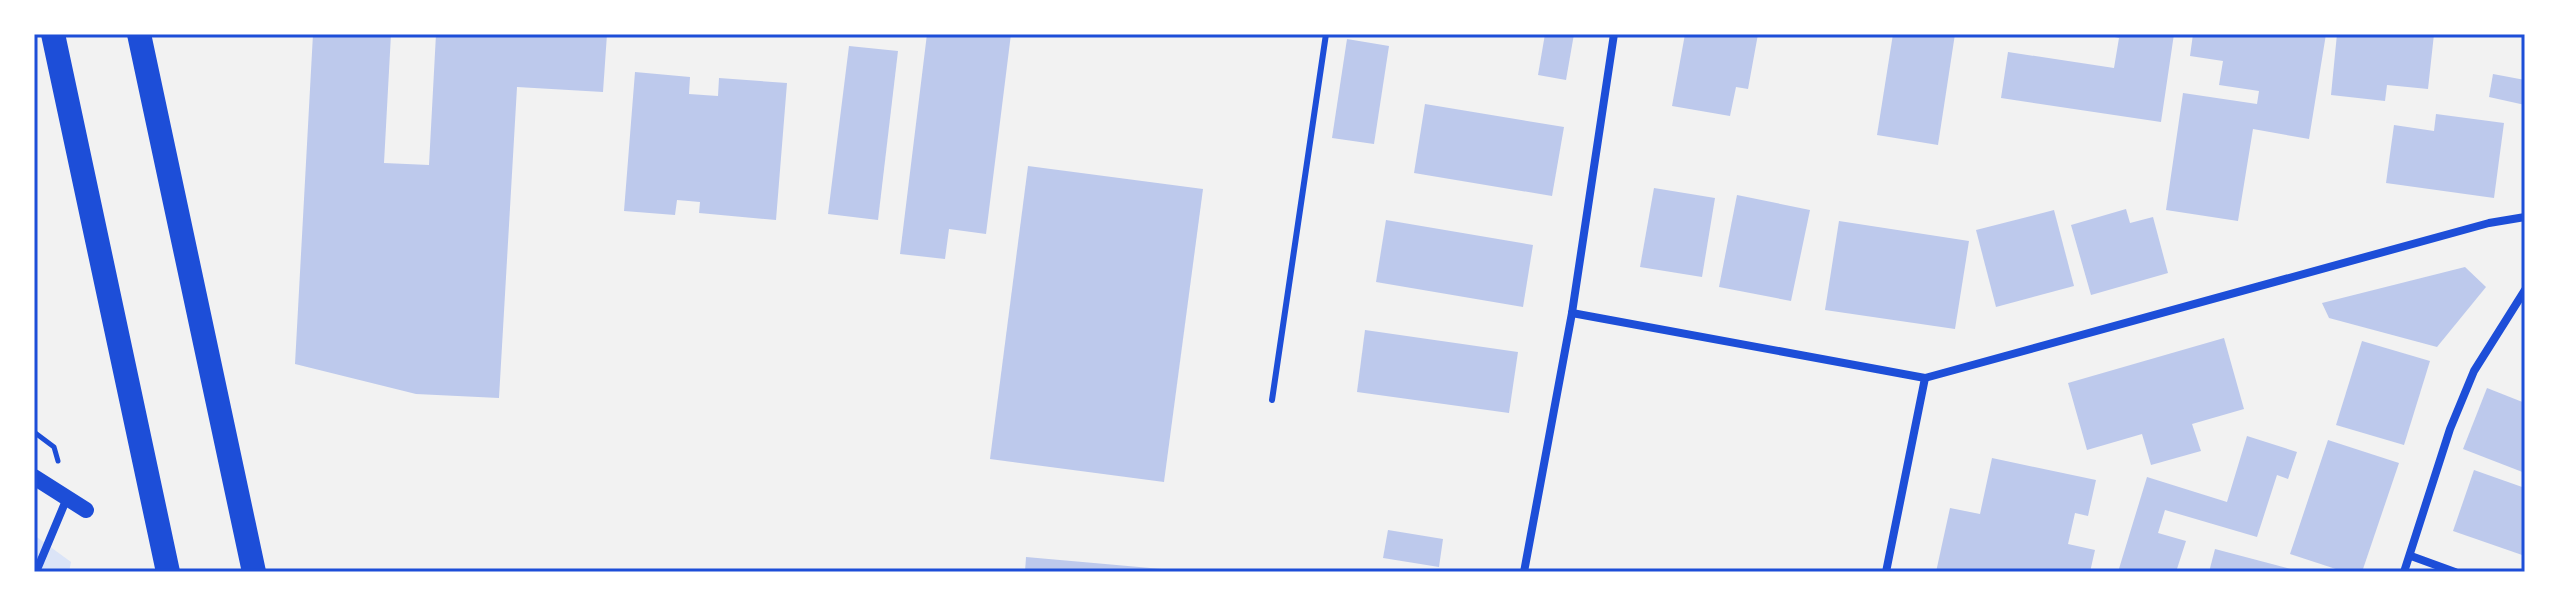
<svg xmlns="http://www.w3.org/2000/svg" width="2559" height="606" viewBox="0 0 2559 606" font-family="'Varela Round',sans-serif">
<rect width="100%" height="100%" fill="#f2f2f2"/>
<!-- green -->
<polygon fill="#dbe4f7" points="34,535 71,562 69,572 34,572"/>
<!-- building -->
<g fill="#bdc9ec">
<polygon points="313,34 391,34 384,163 429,165 436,34 607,34 603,92 517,87 499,398 416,394 295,364"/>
<polygon points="927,34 1011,34 986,234 949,229 945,259 900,254"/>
<polygon points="1545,34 1574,34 1566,80 1538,75"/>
<polygon points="1685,34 1758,34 1748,89 1736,87 1730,116 1672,106"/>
<polygon points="1893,34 1955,34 1938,145 1877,135"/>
<polygon points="2102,34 2174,34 2161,122 2001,98 2008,52 2114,68 2119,38"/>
<polygon points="2193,34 2326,34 2309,139 2253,129 2238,221 2166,210 2183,93 2257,104 2259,91 2219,85 2223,61 2190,56"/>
<polygon points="2337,34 2434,34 2428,89 2387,85 2385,101 2331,95"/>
<polygon points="1347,39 1389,46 1374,144 1332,138"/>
<polygon points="849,46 898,51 878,220 828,214"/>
<polygon points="635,72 690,77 689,94 718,96 719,78 787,83 776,220 699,213 700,202 677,200 675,215 624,211"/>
<polygon points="2493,74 2525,80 2525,105 2489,97"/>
<polygon points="1425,104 1564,127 1552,196 1414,173"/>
<polygon points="2436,114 2504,123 2494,198 2386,183 2394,125 2434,131"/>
<polygon points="1028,166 1203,189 1164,482 990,459"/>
<polygon points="1654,188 1715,198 1702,277 1640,267"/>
<polygon points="1737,195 1810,210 1791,301 1719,287"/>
<polygon points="2126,209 2130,223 2153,217 2168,273 2091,295 2071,225"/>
<polygon points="2054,210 2074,286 1996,307 1976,230"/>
<polygon points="1386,220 1533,245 1523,307 1376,282"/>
<polygon points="1839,221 1969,241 1955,329 1825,310"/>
<polygon points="2465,267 2486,287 2437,347 2329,318 2322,303"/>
<polygon points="1365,330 1518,352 1509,413 1357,392"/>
<polygon points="2224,338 2244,409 2192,424 2201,451 2151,465 2142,434 2087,450 2068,383"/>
<polygon points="2362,341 2430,361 2404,445 2336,425"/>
<polygon points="2487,388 2525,403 2525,473 2463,449"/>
<polygon points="2247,436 2297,452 2288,479 2277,475 2257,537 2165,510 2158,533 2186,541 2176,572 2118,572 2147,477 2227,502"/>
<polygon points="2328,440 2399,463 2362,572 2345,572 2290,554"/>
<polygon points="1992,458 2096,480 2088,516 2075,513 2068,544 2095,550 2090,572 1936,572 1950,508 1980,514"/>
<polygon points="2474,470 2525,488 2525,556 2453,531"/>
<polygon points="1388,530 1443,539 1439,567 1383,558"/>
<polygon points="2215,549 2298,571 2298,572 2209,572"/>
<polygon points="1026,557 1173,570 1172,572 1025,572"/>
</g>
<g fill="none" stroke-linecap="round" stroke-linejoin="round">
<!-- path -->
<polyline stroke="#1d4ed8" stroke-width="5" points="34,432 54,447 58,461"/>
<!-- service -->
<polyline stroke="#1d4ed8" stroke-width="6" points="1272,400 1326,34"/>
<!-- minor -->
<g stroke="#1d4ed8" stroke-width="8">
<polyline points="1572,313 1925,378 2489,223 2525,217"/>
<polyline points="2411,556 2455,572"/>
<polyline points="36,572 67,498"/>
<polyline points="1524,572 1572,313 1614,34"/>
<polyline points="1886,572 1925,378"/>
<polyline points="2404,572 2450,429 2474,371 2525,290"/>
</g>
<!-- secondary -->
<polyline stroke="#1d4ed8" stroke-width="16" points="34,477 86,510"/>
<!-- motorway -->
<g stroke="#1d4ed8" stroke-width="24">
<polyline points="53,34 168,572"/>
<polyline points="139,34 254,572"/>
</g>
</g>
<!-- border -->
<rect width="2559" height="606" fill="none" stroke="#ffffff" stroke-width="72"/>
<rect x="36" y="36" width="2487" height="534" fill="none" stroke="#1d4ed8" stroke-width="3"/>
</svg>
